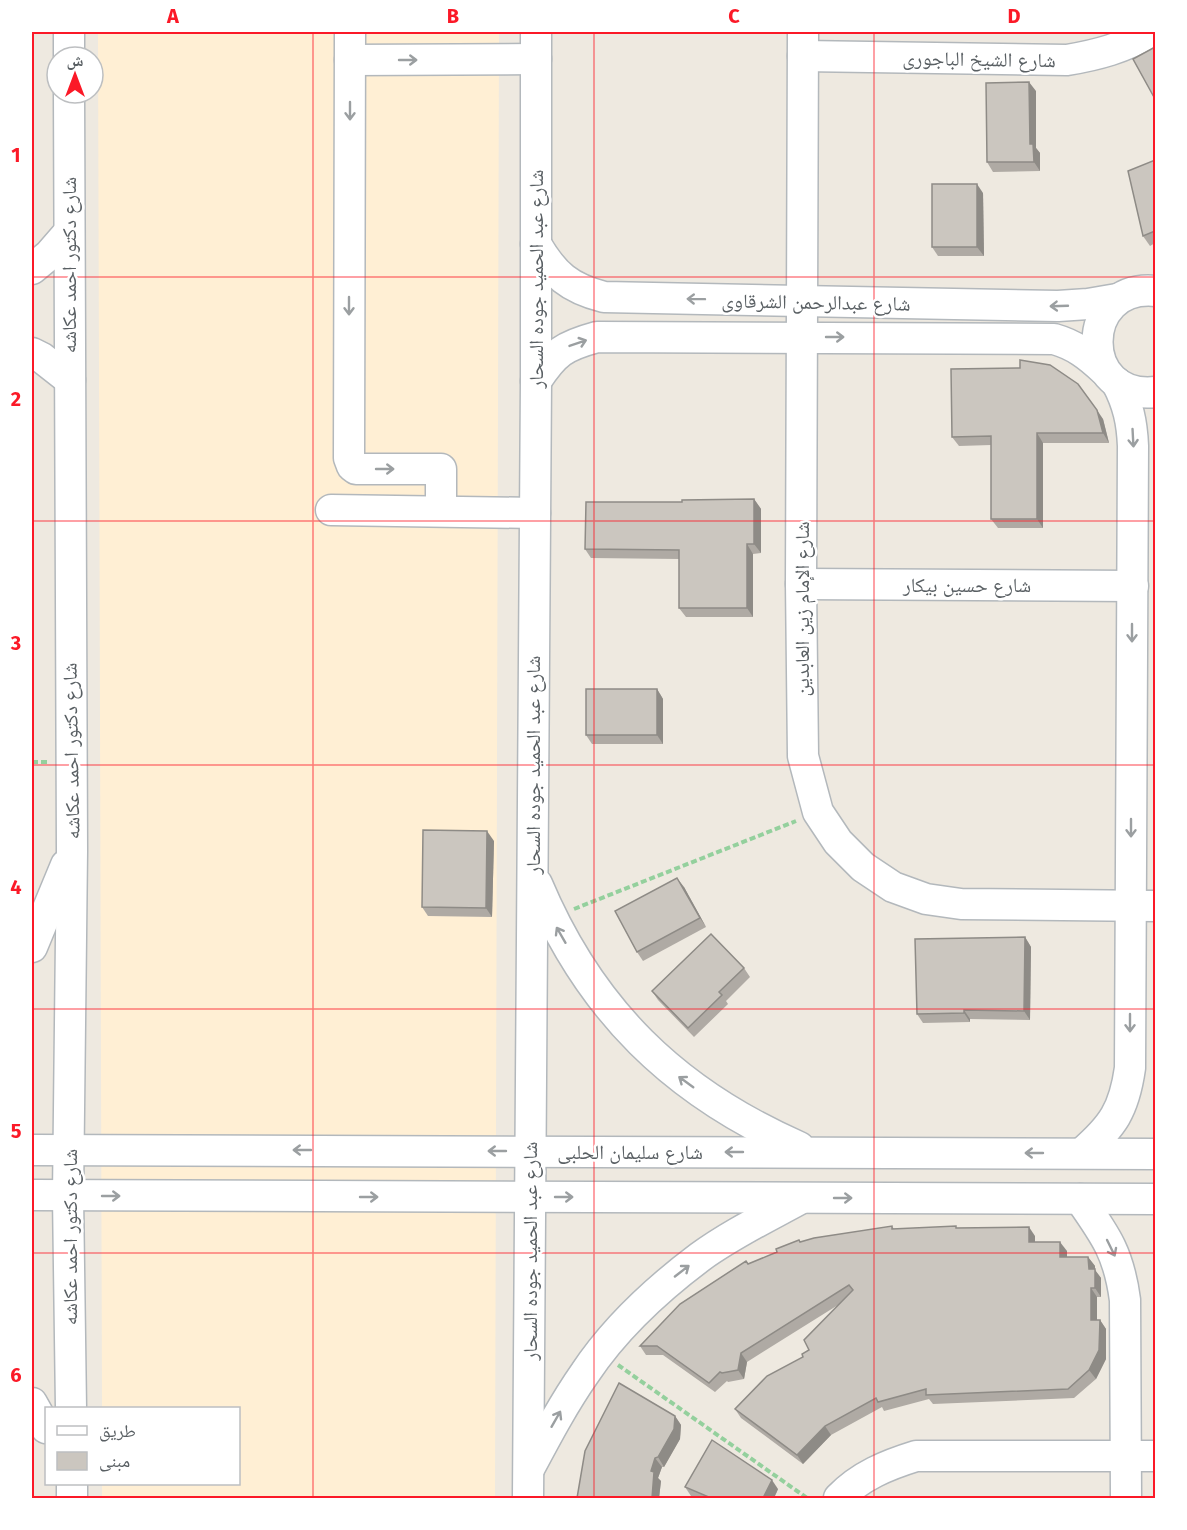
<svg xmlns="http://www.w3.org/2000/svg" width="1187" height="1530" viewBox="0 0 1187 1530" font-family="'Fira Sans','Noto Naskh Arabic',sans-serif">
<rect width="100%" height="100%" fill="#eee9e0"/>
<!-- commercial -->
<polygon fill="#ffefd4" points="98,32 499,32 495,1498 102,1498 102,1484 238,1484 238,1408 102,1408"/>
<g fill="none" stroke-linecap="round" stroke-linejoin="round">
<defs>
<g id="minor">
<polyline points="350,32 349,458 352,466 356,469 441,469 441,511"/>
<polyline points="803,32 801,584 803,756 818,812 838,842 863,867 893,887 926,899 961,904 1156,906"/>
<path d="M803 56 1067 60C1097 55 1124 48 1150 32"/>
<polyline points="69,57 69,32"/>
<polyline points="350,60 536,59"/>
<polyline points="69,93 72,851 68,1196 71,1408"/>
<path d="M536 244C554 275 569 288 604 297L1058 306 1088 304 1117 299"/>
<polyline points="32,269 49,255 69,232"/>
<path d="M1156 291C1078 283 1078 401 1156 392"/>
<polyline points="32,353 42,358 70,380"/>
<path d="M536 381C555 352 564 346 597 337L1054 339C1075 345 1088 355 1104 370"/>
<polyline points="331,510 535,513"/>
<polyline points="801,584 1133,586"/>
<path d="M537 884C590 1010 674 1092 799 1147"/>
<polyline points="32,947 66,865"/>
<polyline points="32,1150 1156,1154"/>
<path d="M1082 1153C1113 1126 1124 1110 1130 1068L1133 446C1132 422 1128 404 1117 383"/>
<polyline points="32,1195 1156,1199"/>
<path d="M1080 1199C1106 1236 1119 1254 1125 1300L1126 1498"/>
<polyline points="32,1403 46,1428"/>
<path d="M530 1467C547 1435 564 1403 585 1373 615 1328 656 1290 700 1257 730 1235 765 1218 798 1200"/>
<polyline points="72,1498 72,1484"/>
<polyline points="528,1498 536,381 536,32"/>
<path d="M839 1498C860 1476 887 1465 916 1456H1156"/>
</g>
</defs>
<!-- minor casing -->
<use href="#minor" stroke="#b3b8bc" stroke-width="33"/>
<!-- path -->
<g stroke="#94d09d" stroke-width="4" stroke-dasharray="6 3" stroke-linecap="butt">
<polyline points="32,762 49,762"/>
<polyline points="574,909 796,821"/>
<polyline points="618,1365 807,1498"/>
</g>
<!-- minor -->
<use href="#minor" stroke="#fff" stroke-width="30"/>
</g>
<!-- wall -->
<g fill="#afaaa4">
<polygon points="1036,91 1036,148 1040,153 1040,171 993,172 987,162"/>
<polygon points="1155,160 1155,243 1150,246 1143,236"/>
<polygon points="983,193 984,256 938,256 932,247"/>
<polygon points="1020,368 1103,419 1109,443 1043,443 1043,528 998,528 991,519 991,445 959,446 952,437"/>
<polygon points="754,499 761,509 761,553 753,554 753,617 686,617 679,608 679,559 591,558 585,549 682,502"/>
<polygon points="657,689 663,699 663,744 592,744 586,735"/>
<polygon points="494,841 492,917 428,916 422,907"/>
<polygon points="684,887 706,927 643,961 637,952"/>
<polygon points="1025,937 1031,947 1030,1020 970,1019 970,1022 923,1023 917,1014"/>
<polygon points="744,968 750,977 726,1001 728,1004 694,1037 658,1000 652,991"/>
<polygon points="892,1226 894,1229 957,1228 1035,1236 1035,1242 1067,1251 1067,1257 1088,1257 1095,1266 1095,1270 1101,1278 1101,1297 1097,1297 1097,1320 1100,1320 1106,1329 1106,1359 1096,1379 1074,1398 933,1404 929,1399 884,1411 882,1407 831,1435 803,1464 741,1418 735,1409 803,1357 809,1350 838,1305 747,1362 744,1379 728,1382 727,1381 715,1392 663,1355 646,1355 640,1346 748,1264 777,1252 799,1240 801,1242"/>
<polygon points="675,1416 681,1425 680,1439 664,1467 662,1467 658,1478 661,1481 659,1498 577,1498"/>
<polygon points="685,1487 778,1489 774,1498 696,1498 691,1496"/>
</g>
<!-- shaded-wall -->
<g fill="#8e8b86">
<polygon points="1029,82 1036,91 1036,148 1040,153 1040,171 1034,162 1030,144"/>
<polygon points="977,184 983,193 984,256 977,247"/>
<polygon points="1097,410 1103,419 1109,443 1103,433"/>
<polygon points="1037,433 1043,443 1043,528 1037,519"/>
<polygon points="754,499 761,509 761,553 754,544"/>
<polygon points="32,507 32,508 33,555 32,553"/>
<polygon points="747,544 753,554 753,617 747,608"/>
<polygon points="657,689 663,699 663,744 657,735"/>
<polygon points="487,831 494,841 492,917 486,908"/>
<polygon points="677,878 684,887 706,927 700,918"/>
<polygon points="1025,937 1031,947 1030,1020 1024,1011"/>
<polygon points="964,1010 970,1019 970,1022 964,1013"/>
<polygon points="1029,1227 1035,1236 1035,1251 1029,1242"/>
<polygon points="1060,1242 1067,1251 1067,1266 1060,1257"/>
<polygon points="1088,1257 1095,1266 1095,1270 1101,1278 1101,1297 1095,1288 1089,1269"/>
<polygon points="1091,1288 1097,1297 1097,1329 1091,1320"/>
<polygon points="1100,1320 1106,1329 1106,1359 1096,1379 1089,1370"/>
<polygon points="741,1353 747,1362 744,1379 738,1370"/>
<polygon points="675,1416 681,1425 680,1439 664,1467 658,1457"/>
<polygon points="825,1426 831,1435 803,1464 797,1455"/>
<polygon points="655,1458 662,1467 658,1478 661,1481 659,1498 652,1498 651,1471"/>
<polygon points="772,1480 778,1489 774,1498 763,1498"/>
</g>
<!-- building -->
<g fill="#cbc6bf" stroke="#8e8b86" stroke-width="1.5">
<polygon points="1155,47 1155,99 1133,59"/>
<polygon points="1029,82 1030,144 1033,144 1034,162 987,162 986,83"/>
<polygon points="1155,160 1155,231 1143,236 1128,171"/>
<rect x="932" y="184" width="45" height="63"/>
<polygon points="1020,360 1050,365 1078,384 1097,410 1103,433 1037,433 1037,519 991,519 991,436 952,437 951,369 1020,368"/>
<polygon points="754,499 754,544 747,544 747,608 679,608 679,550 585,549 586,502 682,502 682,500"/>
<rect x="586" y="689" width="71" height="46"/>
<polygon points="423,830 487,831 486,908 422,907"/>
<polygon points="677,878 700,918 637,952 615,911"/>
<polygon points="711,934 744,968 719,992 722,995 688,1028 652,991"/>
<polygon points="1025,937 1024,1011 964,1010 964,1013 917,1014 915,939"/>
<polygon points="892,1226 892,1229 956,1226 956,1228 1029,1227 1029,1242 1060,1242 1060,1257 1088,1257 1089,1269 1095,1269 1095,1288 1091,1288 1091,1320 1100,1320 1099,1350 1089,1370 1068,1389 926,1395 926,1389 878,1402 876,1398 825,1426 797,1455 735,1409 767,1376 803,1357 802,1354 809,1350 804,1340 853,1290 849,1285 741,1353 738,1370 722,1373 720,1372 709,1383 657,1346 640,1346 680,1304 746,1261 748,1264 777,1252 776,1249 799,1240 800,1242 814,1238"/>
<polygon points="619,1383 675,1416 674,1429 658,1457 655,1458 651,1471 654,1472 652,1498 577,1498 585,1451"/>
<polygon points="712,1440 772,1480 763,1498 711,1498 685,1487"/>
</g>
<!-- one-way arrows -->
<defs><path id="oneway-shaft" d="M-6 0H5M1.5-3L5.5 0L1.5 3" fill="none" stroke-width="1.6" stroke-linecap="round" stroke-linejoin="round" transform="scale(1.5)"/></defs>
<g stroke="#9b9fa1">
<use href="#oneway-shaft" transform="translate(408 60)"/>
<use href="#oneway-shaft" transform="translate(350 111) rotate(90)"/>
<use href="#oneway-shaft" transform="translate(696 299) rotate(-179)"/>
<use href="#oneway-shaft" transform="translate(349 306) rotate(90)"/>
<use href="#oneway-shaft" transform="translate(1059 306) rotate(178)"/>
<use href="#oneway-shaft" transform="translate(835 337)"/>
<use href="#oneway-shaft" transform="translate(578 343) rotate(-19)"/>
<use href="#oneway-shaft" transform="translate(1133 438) rotate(87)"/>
<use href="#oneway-shaft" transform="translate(385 469)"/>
<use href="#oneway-shaft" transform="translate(1132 633) rotate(90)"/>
<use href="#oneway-shaft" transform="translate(1131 828) rotate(90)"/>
<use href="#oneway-shaft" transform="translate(561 935) rotate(-120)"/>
<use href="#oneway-shaft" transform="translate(1130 1023) rotate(90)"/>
<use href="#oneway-shaft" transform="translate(686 1082) rotate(-144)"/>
<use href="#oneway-shaft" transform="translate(302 1150) rotate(-180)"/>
<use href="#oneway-shaft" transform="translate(497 1151) rotate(-180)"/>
<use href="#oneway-shaft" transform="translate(734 1152) rotate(180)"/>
<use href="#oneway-shaft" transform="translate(1034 1153) rotate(180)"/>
<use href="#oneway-shaft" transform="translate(111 1196)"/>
<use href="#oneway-shaft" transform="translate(369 1197)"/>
<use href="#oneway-shaft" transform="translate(564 1197)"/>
<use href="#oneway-shaft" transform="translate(843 1198)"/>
<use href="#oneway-shaft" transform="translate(1111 1248) rotate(64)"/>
<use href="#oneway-shaft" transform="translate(682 1271) rotate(-38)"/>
<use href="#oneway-shaft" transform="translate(556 1419) rotate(-60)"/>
</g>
<!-- grid -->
<path fill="none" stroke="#fb1927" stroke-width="1.5" stroke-opacity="0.55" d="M313 32V1498M594 32V1498M874 32V1498M32 277H1156M32 521H1156M32 765H1156M32 1009H1156M32 1253H1156"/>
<g text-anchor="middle" stroke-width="5" stroke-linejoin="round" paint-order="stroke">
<!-- street labels -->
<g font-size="20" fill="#595f63" stroke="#fff">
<text transform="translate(979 59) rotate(1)" y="7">شارع الشيخ الباجورى</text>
<text transform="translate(69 265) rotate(-90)" y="7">شارع دكتور احمد عكاشه</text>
<text transform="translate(536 279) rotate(-90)" y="7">شارع عبد الحميد جوده السحار</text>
<text transform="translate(816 302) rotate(1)" y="7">شارع عبدالرحمن الشرقاوى</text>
<text x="967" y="592">شارع حسين بيكار</text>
<text transform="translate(802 609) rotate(-90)" y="7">شارع الإمام زين العابدين</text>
<text transform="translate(71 751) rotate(-91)" y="7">شارع دكتور احمد عكاشه</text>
<text transform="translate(533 765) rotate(-90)" y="7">شارع عبد الحميد جوده السحار</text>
<text x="630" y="1159">شارع سليمان الحلبى</text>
<text transform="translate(70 1237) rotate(-90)" y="7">شارع دكتور احمد عكاشه</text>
<text transform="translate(530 1251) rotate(-90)" y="7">شارع عبد الحميد جوده السحار</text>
</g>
</g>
<!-- border -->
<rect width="1187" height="1530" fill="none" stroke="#ffffff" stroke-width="66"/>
<!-- legend -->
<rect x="45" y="1407" width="195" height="78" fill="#ffffff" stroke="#bdbfc1" stroke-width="1.5"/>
<rect x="57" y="1426" width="30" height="9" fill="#ffffff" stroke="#bdbfc1" stroke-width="1.5"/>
<text x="99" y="1437" font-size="18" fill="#595f63">طريق</text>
<rect x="57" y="1452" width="30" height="18" fill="#cbc6bf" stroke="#bdbfc1" stroke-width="1.5"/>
<text x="99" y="1467" font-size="18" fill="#595f63">مبنى</text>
<!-- north arrow -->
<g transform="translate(75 75)"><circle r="28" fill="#ffffff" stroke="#bdbfc1" stroke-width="1.5"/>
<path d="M0-4.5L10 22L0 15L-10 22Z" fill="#fb1927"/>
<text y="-9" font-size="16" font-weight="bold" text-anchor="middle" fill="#595f63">ش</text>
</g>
<rect x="33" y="33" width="1121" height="1464" fill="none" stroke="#fb1927" stroke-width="2"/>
<g font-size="20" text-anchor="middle" font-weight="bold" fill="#fb1927">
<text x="173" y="23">A</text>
<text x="453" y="23">B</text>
<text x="734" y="23">C</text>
<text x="1014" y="23">D</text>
<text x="16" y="162">1</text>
<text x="16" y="406">2</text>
<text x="16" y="650">3</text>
<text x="16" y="894">4</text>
<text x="16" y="1138">5</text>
<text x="16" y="1382">6</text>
</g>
</svg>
